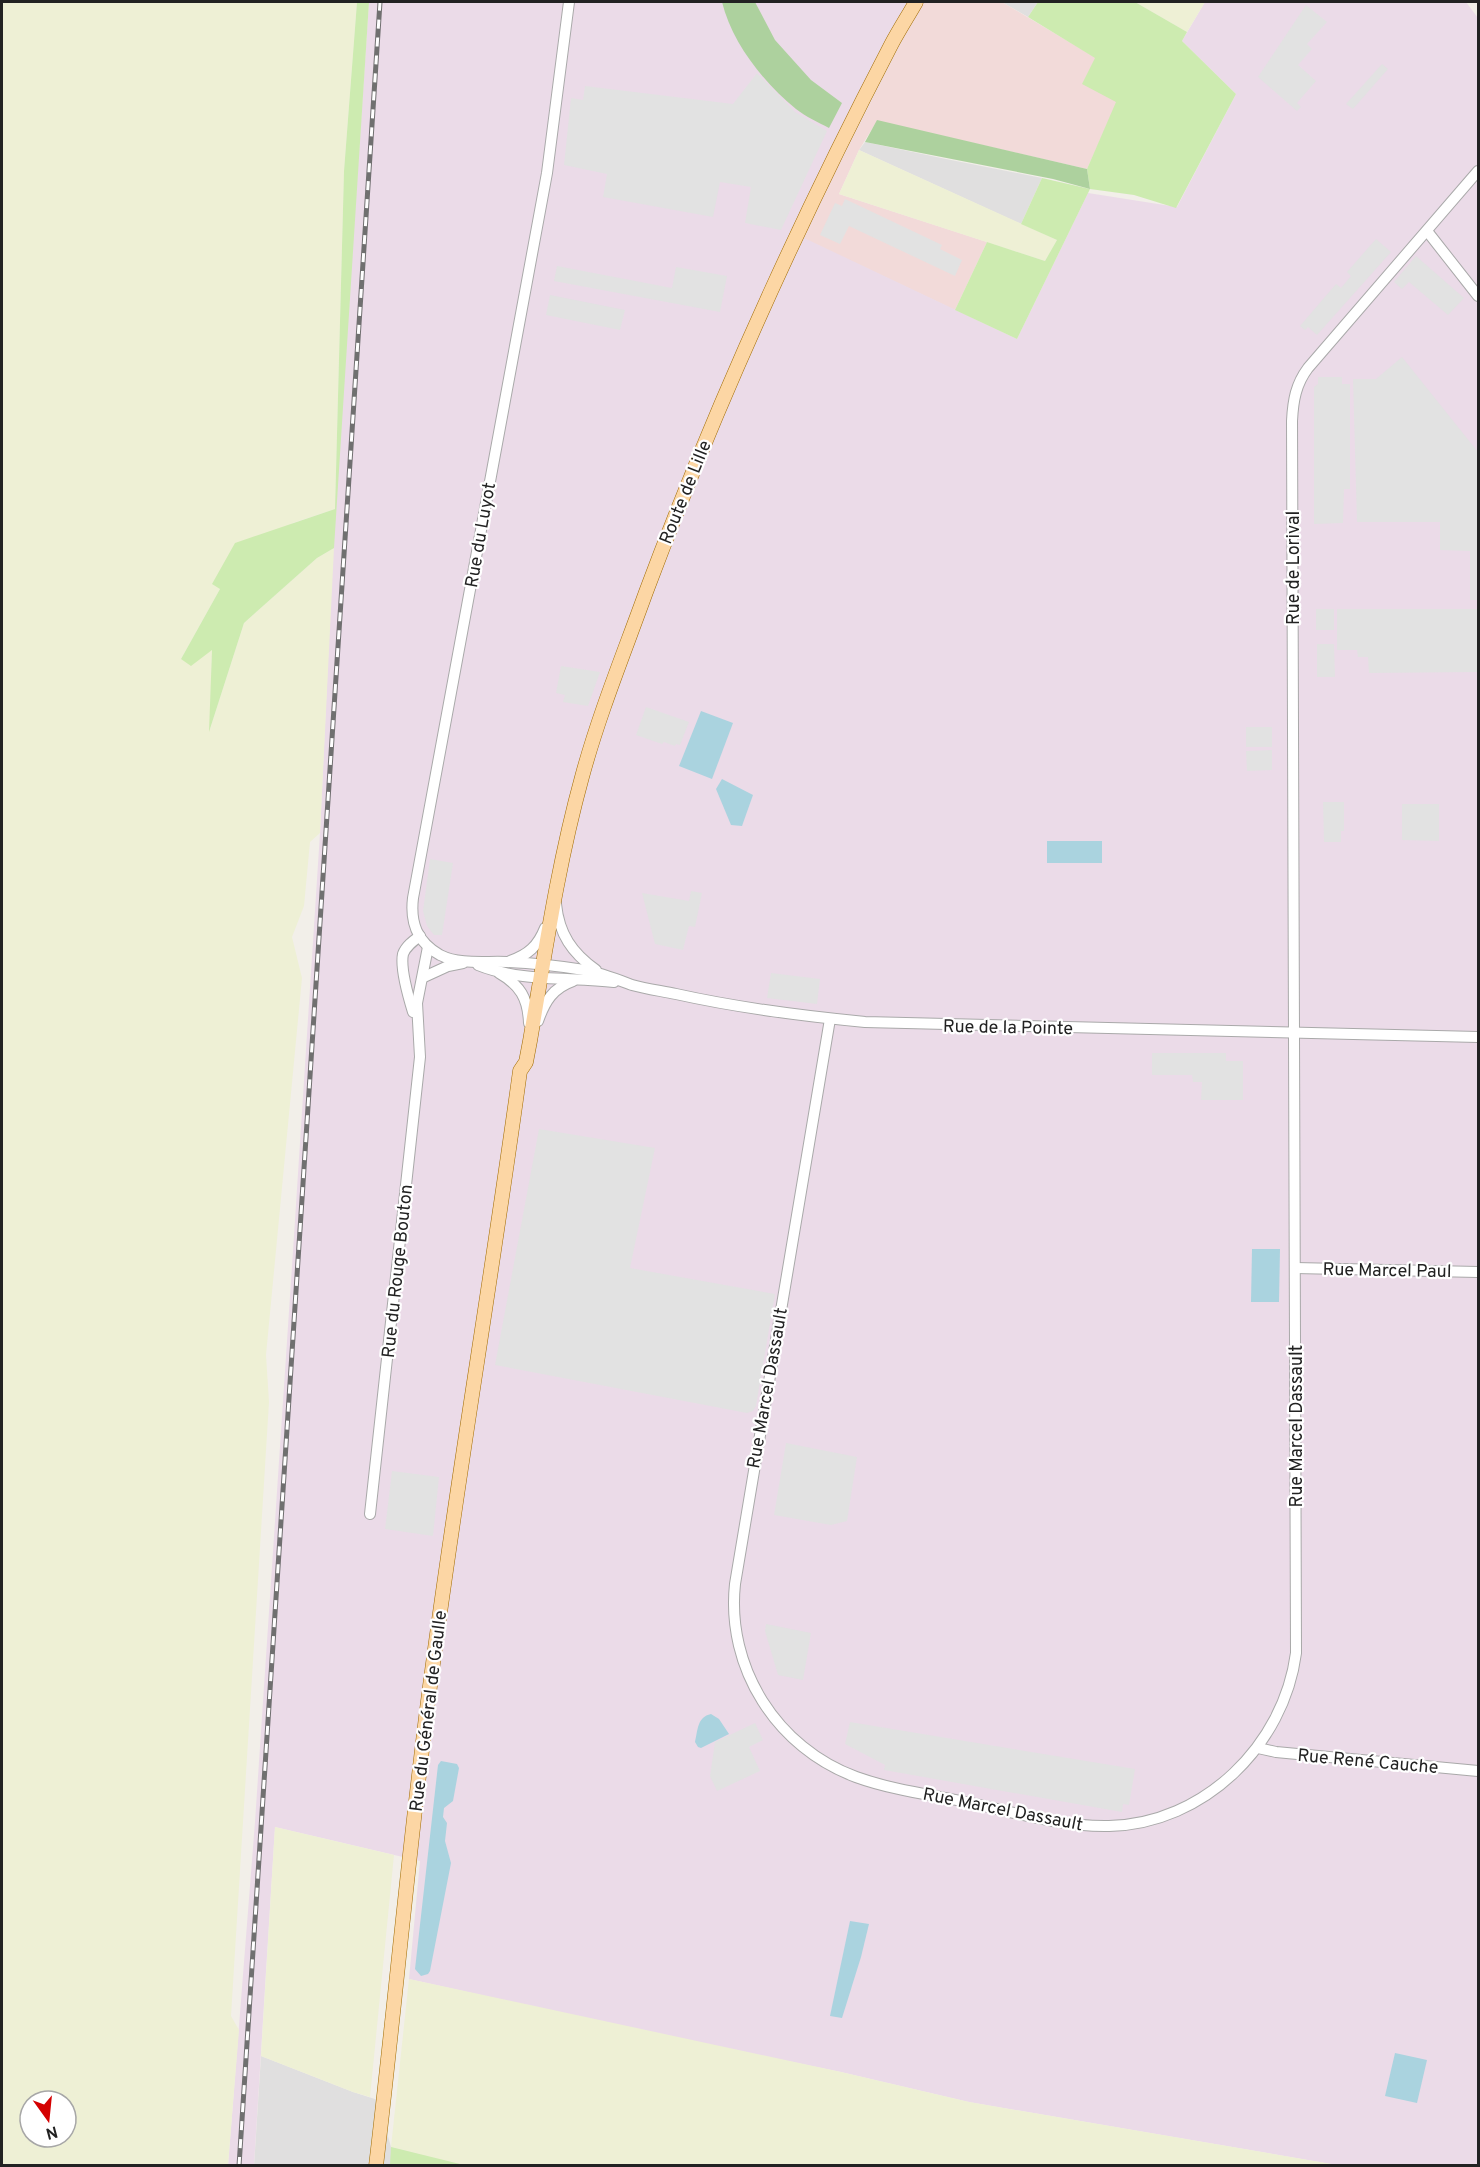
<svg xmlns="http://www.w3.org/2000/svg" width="1480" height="2167" viewBox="0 0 1480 2167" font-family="Overpass,sans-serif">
<rect width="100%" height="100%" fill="#f2efe9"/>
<!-- residential -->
<g fill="#e0dfdf">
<polygon points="1002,2 1038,2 1028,17"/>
<polygon points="865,142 946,159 1042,178 1021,224 859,150"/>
<polygon points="261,2056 353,2092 378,2100 391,2147 464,2165 254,2166"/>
</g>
<!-- commercial -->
<polygon fill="#f2dad9" points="921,2 1002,2 1096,58 1117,102 1087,169 877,121 859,150 839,194 987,242 955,310 802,238"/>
<!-- industrial -->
<polygon fill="#ebdbe8" points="369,2 921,2 802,237 1017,339 1088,193 1177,207 1236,94 1182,41 1205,2 1466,2 1478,18 1478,2165 1337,2165 969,2102 841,2072 656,2034 409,1979 420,1861 275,1827 254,2165 228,2166 255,1822 293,1251 320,833 335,509"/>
<!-- farmland -->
<g fill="#eef0d5" fill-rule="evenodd">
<path d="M2 2H357L344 171 335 509 293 523 213 583 220 589 181 659 212 649 210 729 244 623 317 558 334 548 320 833 310 842 304 906 292 937 302 978 266 1355 269 1402 231 2016 239 2030 228 2165 2 2166ZM30 2101H66V2137H30Z"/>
<polygon points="1135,2 1205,2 1187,32"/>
<polygon points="859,150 1057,240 1045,261 839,194"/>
<polygon points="275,1827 394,1855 370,2097 353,2092 261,2056"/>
<polygon points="409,1979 841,2072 969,2102 1337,2165 464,2166 391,2147"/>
</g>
<!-- grass -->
<g fill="#cdebb0">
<polygon points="357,2 369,2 334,548 317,558 244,623 209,732 212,650 191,666 181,659 220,589 212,584 235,543 335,509 344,171"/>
<polygon points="1038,2 1135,2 1187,32 1182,41 1236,94 1176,208 1134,195 1090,189 1017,339 955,310 987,242 1045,261 1057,240 1021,224 1042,178 1090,189 1087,169 1116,102 1082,84 1095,58 1028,17"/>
<polygon points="391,2147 464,2165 390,2165"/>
</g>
<!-- forest -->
<g fill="#add19e">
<path d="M722 2H755L775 40 811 80 842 103 829 128C818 122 806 117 796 109 764 83 732 43 722 2Z"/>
<polygon points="877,120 1087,169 1090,189 1053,179 865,142"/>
</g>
<!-- parking -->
<g fill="#e2e2e2">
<polygon points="1306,5 1327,22 1307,44 1312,49 1298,65 1316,81 1297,103 1301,107 1297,111 1258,77"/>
<polygon points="1382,64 1388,69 1353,109 1346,104"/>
<polygon points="757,73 795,112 827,131 781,230 745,223 751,187 720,182 713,217 603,197 607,174 564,165 571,98 583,100 585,86 733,104"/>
<polygon points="845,199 942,245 940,249 962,260 955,276 849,226 840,244 820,235 835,203 842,206"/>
<polygon points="1376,239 1391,252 1317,335 1308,327 1305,330 1300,326 1336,284 1341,288 1351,276 1347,272"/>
<polygon points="1416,256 1464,298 1448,315 1409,282 1402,289 1394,282"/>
<polygon points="557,266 672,288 676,267 727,276 720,312 554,281"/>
<polygon points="550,295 625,310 620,330 546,315"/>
<polygon points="1402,357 1478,452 1478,600 1470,600 1470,551 1440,550 1440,522 1357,522 1353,379 1376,379"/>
<polygon points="1318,377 1342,377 1342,384 1350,384 1350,489 1344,489 1343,523 1314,524 1314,387 1318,384"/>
<rect x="1316" y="609" width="18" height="21"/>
<polygon points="1337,609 1478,609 1478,672 1369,673 1368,657 1358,657 1357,650 1337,650"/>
<polygon points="1317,644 1334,644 1335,677 1317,677"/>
<polygon points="561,666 600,672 588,706 563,702 565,695 556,693"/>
<polygon points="646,707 689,722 680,745 676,744 675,746 664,742 662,744 636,735"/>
<rect x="1246" y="727" width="26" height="20"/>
<polygon points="1272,750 1272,770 1247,771 1246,751"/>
<polygon points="1323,802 1344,802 1344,831 1341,831 1341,842 1324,842"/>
<polygon points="1402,804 1439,804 1439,841 1402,840"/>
<polygon points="430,859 453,863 442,935 434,935 427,926 423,911"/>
<polygon points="691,891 702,893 695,927 689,926 683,950 655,944 642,893 689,901"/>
<polygon points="771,973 820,979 817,1004 767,998"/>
<polygon points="1152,1053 1226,1053 1226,1061 1243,1061 1243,1100 1201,1100 1202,1082 1193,1082 1192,1075 1152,1075"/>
<polygon points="539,1129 655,1148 630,1268 775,1294 756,1406 753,1411 747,1413 495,1365"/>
<polygon points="786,1443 857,1457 847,1521 831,1525 774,1515"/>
<polygon points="392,1471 439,1477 433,1536 385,1529"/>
<polygon points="766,1624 811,1633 803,1680 778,1675 765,1631"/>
<polygon points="850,1722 1135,1769 1129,1805 1123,1804 1122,1812 884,1770 885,1765 845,1744"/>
<polygon points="755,1723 763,1740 749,1747 760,1771 717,1791 710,1776 715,1742"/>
</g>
<!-- water -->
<g fill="#aad3df">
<polygon points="701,711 733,723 712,779 679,766"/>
<polygon points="722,779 753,795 742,826 731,825 716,789"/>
<rect x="1047" y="841" width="55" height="22"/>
<polygon points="1252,1249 1280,1249 1279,1302 1251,1302"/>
<path d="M711 1714 719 1719 729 1734 701 1748 698 1747 695 1742C698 1730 697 1717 711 1714Z"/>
<polygon points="441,1761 457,1764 459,1768 453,1801 444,1808 443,1817 447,1823 445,1841 451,1863 430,1971 428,1974 421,1976 415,1969 438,1765"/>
<polygon points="850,1921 869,1924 861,1957 842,2018 830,2016"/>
<polygon points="1395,2053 1427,2060 1417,2103 1385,2096"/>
</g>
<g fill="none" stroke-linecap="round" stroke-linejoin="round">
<defs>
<g id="minor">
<path d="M569 2 547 173 413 898C410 923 417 942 440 955 460 965 485 961 507 962 533 963 559 966 584 970 601 973 616 979 632 985 646 989 662 991 676 994 739 1008 802 1016 865 1022L1478 1037"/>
<polyline points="1427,231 1478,296"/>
<path d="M556 904C559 934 572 953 596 970"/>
<path d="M510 961C528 955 538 946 545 928"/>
<path d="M478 965C520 982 569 977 614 982"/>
<path d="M499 973C520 985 528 998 529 1023"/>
<polyline points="424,977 448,966 463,963"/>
<path d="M413 1012C409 999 400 968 403 954 406 946 413 941 420 936"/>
<path d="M830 1019 735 1584C726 1668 777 1748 856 1777 892 1790 933 1795 971 1803 1016 1813 1063 1827 1109 1826 1204 1824 1284 1745 1296 1653L1292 421C1293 400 1296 384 1308 368L1478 171"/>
<path d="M538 1021C545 1001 553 988 573 981"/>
<polyline points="1295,1268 1478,1272"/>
<polyline points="370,1514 420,1057 417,1003 428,947"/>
<polyline points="1258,1748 1276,1752 1478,1771"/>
</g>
<path id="major" d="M376 2166C395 2006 409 1845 430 1686 457 1480 492 1276 520 1071L526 1062 530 1041C545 953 558 864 582 777 599 714 624 653 646 592 716 405 799 222 891 45 899 30 908 16 916 2"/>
</defs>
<!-- minor casing -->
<use href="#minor" stroke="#a9a9a9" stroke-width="12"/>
<!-- major casing -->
<use href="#major" stroke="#a06b00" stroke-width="15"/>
<!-- minor -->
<use href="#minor" stroke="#fff" stroke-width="10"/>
<!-- major -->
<use href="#major" stroke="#fcd6a4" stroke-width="14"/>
<defs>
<polyline id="rail" points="239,2166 380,2"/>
</defs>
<!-- rail casing -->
<use href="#rail" stroke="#707070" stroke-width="5"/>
<!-- rail -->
<use href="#rail" stroke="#fff" stroke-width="3" stroke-dasharray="9" stroke-linecap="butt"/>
</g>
<g text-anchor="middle" stroke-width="4.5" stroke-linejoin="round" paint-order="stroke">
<!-- street labels -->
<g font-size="18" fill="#222" stroke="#fff">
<text transform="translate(685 492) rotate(-68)" y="6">Route de Lille</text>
<text transform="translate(480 535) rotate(-80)" y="6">Rue du Luyot</text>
<text transform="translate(1293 568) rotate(-90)" y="6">Rue de Lorival</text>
<text transform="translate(1008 1027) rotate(1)" y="6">Rue de la Pointe</text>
<text transform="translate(1387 1270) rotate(1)" y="6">Rue Marcel Paul</text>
<text transform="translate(397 1271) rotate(-84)" y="6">Rue du Rouge Bouton</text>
<text transform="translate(767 1388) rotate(-80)" y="6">Rue Marcel Dassault</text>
<text transform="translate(1296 1426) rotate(-90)" y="6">Rue Marcel Dassault</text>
<text transform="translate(428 1711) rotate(-83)" y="6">Rue du Général de Gaulle</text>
<text transform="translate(1368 1761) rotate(5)" y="6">Rue René Cauche</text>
<text transform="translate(1003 1809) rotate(11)" y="6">Rue Marcel Dassault</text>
</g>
</g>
<!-- border -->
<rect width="1480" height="2167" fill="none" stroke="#222222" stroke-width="6"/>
<!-- north arrow -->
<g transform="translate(48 2119) rotate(165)"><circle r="28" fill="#ffffff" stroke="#a7a7a7" stroke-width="1.5"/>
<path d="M0-4.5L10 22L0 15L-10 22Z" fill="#d40000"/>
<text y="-9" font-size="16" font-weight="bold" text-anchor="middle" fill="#222222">N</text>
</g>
</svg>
